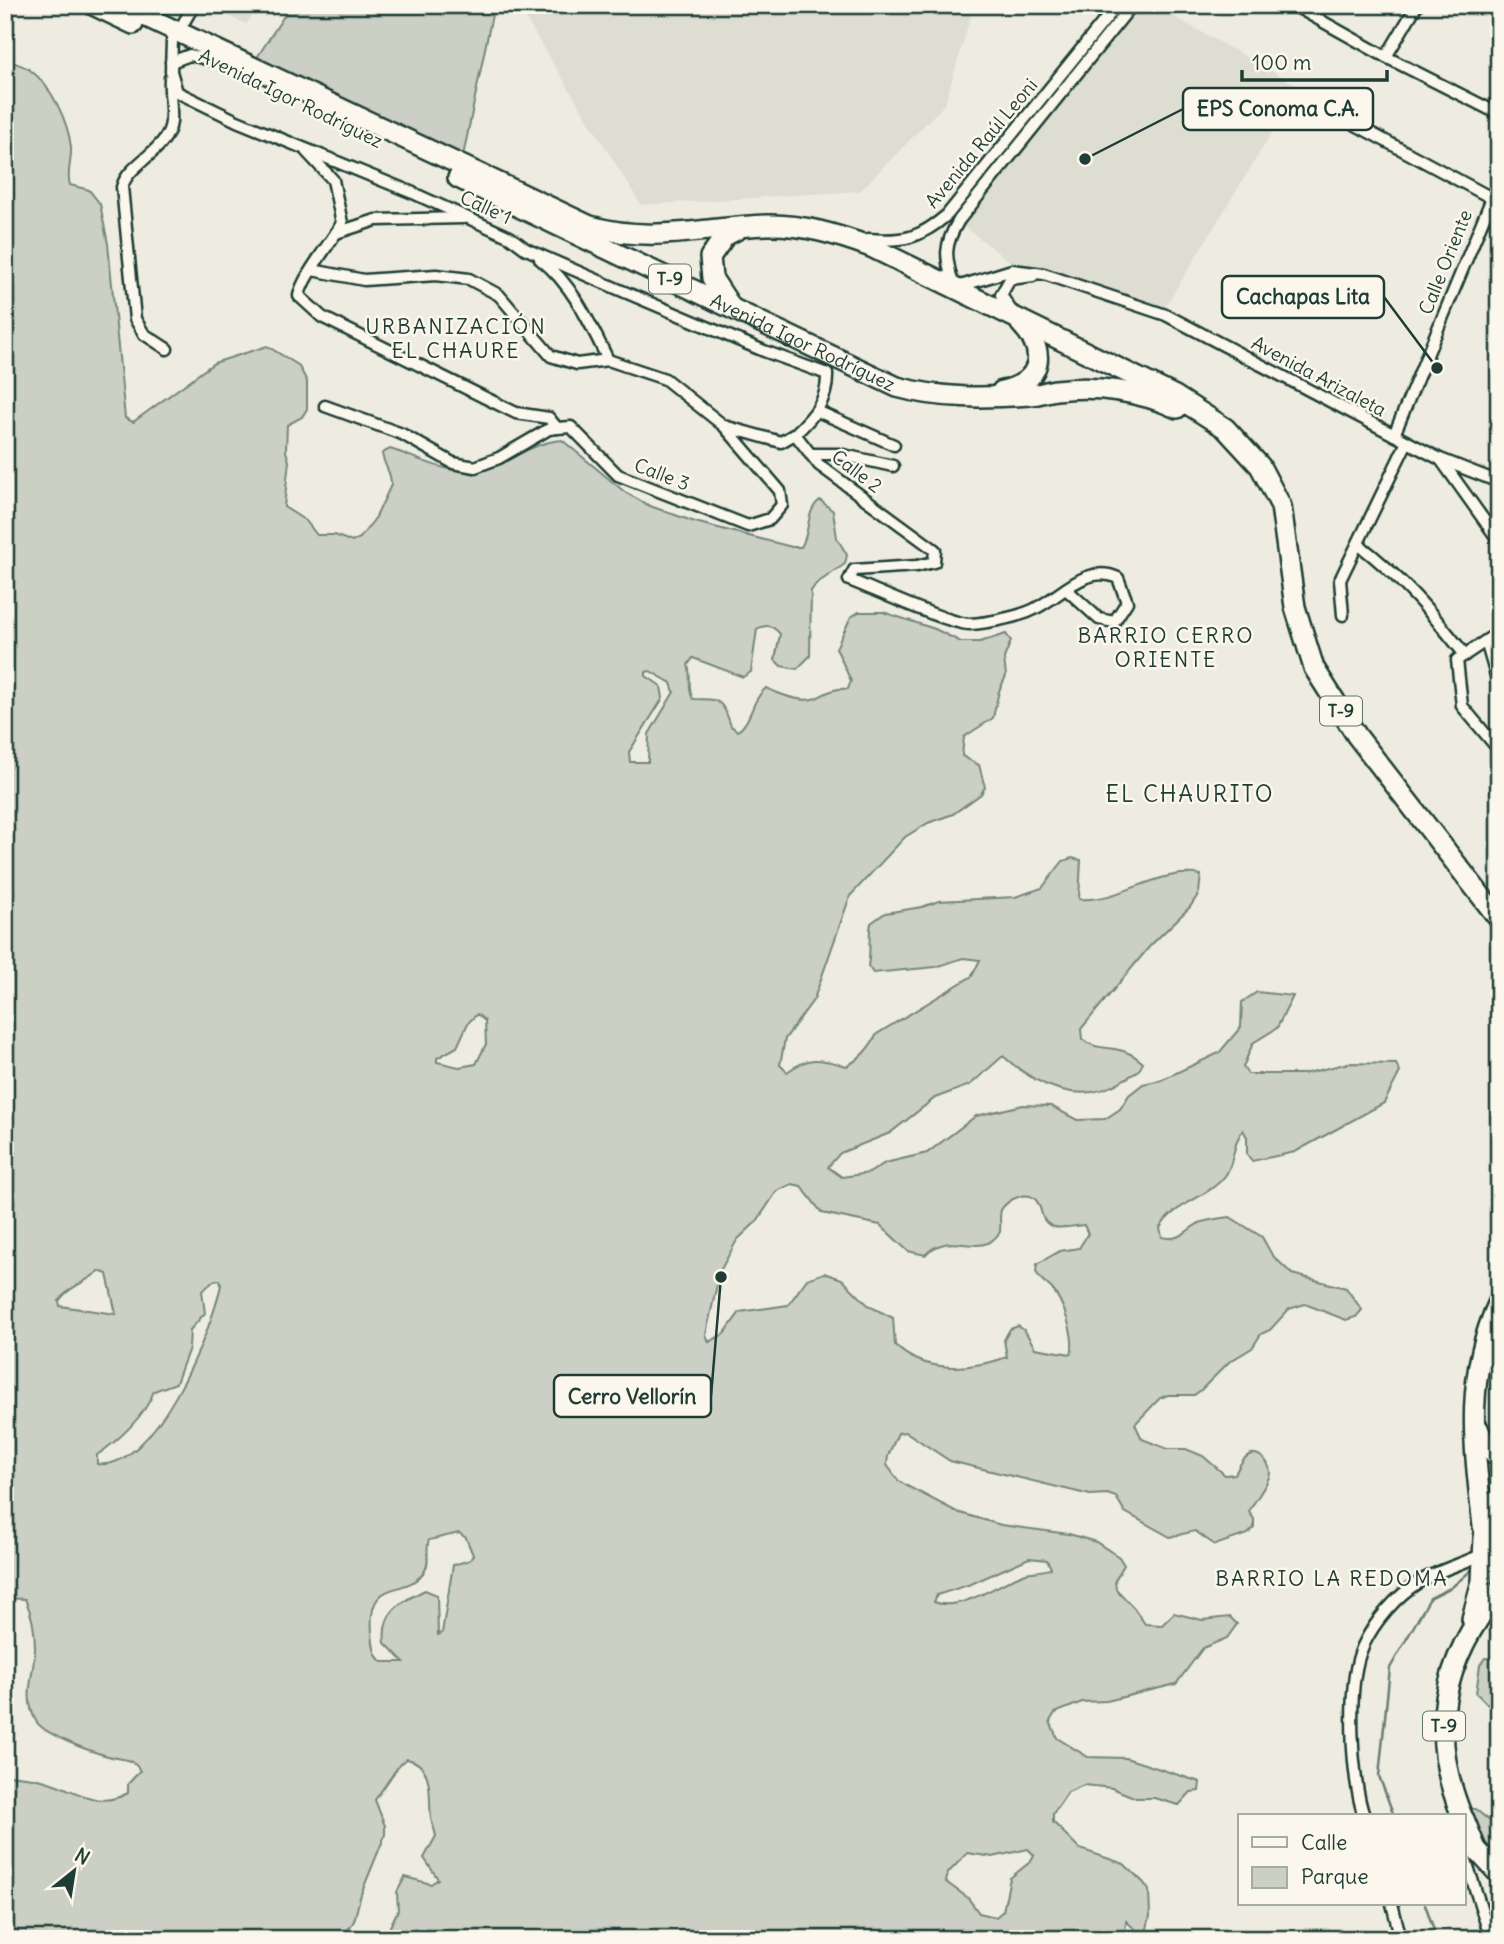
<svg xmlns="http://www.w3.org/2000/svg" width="1504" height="1944" viewBox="0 0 1504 1944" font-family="Delius,sans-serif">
<rect width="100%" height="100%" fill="#eeece1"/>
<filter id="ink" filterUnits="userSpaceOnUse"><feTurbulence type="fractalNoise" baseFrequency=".0143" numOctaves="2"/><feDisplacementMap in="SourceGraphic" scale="14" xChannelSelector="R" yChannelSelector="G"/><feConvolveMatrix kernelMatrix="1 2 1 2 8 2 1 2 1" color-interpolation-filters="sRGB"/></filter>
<g filter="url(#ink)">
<!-- built -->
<g fill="#ddddd2">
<polygon points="204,5 261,5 246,24"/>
<polygon points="517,5 974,5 945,104 860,191 641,205"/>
<polygon points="1140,5 1153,5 1300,87 1162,312 1017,267 958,222"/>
</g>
<!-- green -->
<g fill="#cbcfc4" stroke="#75867c" stroke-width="2" fill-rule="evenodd">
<polygon points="291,5 494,5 463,156 256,59"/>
<path d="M5 59C13 63 24 65 30 70 52 86 68 122 71 147 72 161 66 173 70 185L89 190 100 204 108 244 125 418 133 422 140 417 214 363 267 346 298 365 307 381V409L302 417 287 425 286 451 289 461 284 507 306 521 317 535H335L352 542 360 538 376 517 391 485C392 472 383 465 382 453L390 449C423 459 455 480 491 467 516 458 535 442 562 440L626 493 650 506 695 522 792 547H801C811 532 805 511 820 500L833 511 837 538 847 555 845 564 816 584 811 591 810 656 797 669 781 666 775 660 780 634C772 625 767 624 757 629L751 672 743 677 693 658 688 665C692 677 687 689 693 699 721 699 722 700 731 726L738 731C752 721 751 700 766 688 779 694 802 704 816 698 829 692 833 688 848 689L851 681 836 648 851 617 859 612H883L935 629 961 642H980L1006 634 1011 641 1004 658 1006 676 999 691 993 718 964 737 962 756 979 765 985 787 981 794 953 814 928 823 905 837 850 896 814 999 785 1039 780 1065 787 1072C811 1055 820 1059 847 1066 861 1058 869 1048 877 1034L972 976 980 960 963 958 936 967 873 973 868 966C871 951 868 937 871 923L885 913 922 907 939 901 1015 897 1042 888 1063 861 1072 858 1081 860 1079 899C1122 902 1158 867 1201 875L1199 893 1190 907 1150 946 1081 1029 1082 1039C1099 1054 1120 1041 1143 1063 1139 1073 1132 1075 1123 1080 1082 1107 1037 1087 1003 1056L970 1085 935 1098 890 1133 840 1153 828 1167 842 1177 869 1173 885 1163 927 1153 976 1116 1023 1105 1051 1106 1077 1120 1105 1119 1120 1109 1129 1095 1143 1084 1161 1080 1219 1053 1241 1027 1242 1002 1257 992 1293 996 1277 1028 1253 1043 1243 1067 1248 1074H1303L1349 1063 1396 1064 1400 1072 1384 1103 1295 1152 1252 1161 1247 1154V1137L1243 1130C1232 1143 1235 1163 1225 1176 1208 1198 1174 1203 1160 1228L1162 1237C1182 1242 1186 1228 1202 1222 1211 1219 1221 1218 1230 1217L1262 1237 1272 1255 1292 1274 1346 1288 1362 1310 1356 1317 1346 1320 1305 1304 1289 1309 1270 1330 1261 1334 1252 1348 1229 1362 1201 1390 1194 1395H1168L1160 1398 1135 1424 1142 1439 1168 1449H1186L1203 1456 1225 1475 1235 1474C1238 1469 1240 1463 1244 1459 1255 1447 1269 1459 1270 1473 1270 1482 1253 1502 1249 1512L1254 1519V1528L1248 1534 1215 1545 1195 1531 1170 1537 1125 1512 1116 1497 1107 1494 1090 1495 950 1461 906 1432 898 1433 888 1456 887 1465 898 1480 907 1486 957 1512 1001 1525 1069 1534 1096 1542 1119 1557 1124 1565 1115 1580 1116 1589 1134 1608 1145 1624 1162 1625 1174 1613 1202 1620 1230 1617 1237 1624 1227 1638 1203 1648 1176 1684 1107 1701 1082 1702 1055 1713 1050 1721 1057 1738 1088 1757 1126 1758 1200 1782 1199 1791 1191 1792 1179 1805 1154 1798H1136L1112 1788 1084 1785 1068 1792 1053 1814V1822L1080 1849 1124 1864 1143 1882 1149 1890 1150 1916 1146 1933 1138 1932 1126 1921 1125 1939H384L398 1910 397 1892 405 1877 431 1884 438 1879 424 1858 436 1836C435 1830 432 1824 431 1818 428 1799 436 1765 407 1759L400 1764 375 1800 385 1826V1835L361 1894 354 1921 342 1939H5V1775C20 1776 35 1777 49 1782 78 1791 97 1810 128 1793V1784L140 1771C133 1757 121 1760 108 1756 92 1752 44 1735 36 1721 22 1696 35 1673 35 1647 35 1631 32 1614 25 1599L5 1598V900L14 895V890L5 881ZM650 671 671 683 674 692 649 734 648 762H630L629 752 663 698 661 686 646 676V672ZM477 1014 485 1021 486 1044 476 1064 459 1067 437 1062V1058L457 1047 468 1023ZM792 1184 801 1186 822 1213 880 1225 908 1251 925 1255C953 1227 980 1262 1000 1232 1001 1225 999 1216 1001 1210 1007 1199 1030 1188 1038 1203 1043 1212 1040 1220 1051 1226 1059 1230 1074 1226 1084 1225L1088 1234 1079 1248 1060 1251 1037 1264 1036 1272C1040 1280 1046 1283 1052 1289 1063 1301 1076 1338 1071 1354L1035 1348 1025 1331 1018 1326 1010 1329 1004 1340 1007 1357C971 1370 924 1374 895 1345L893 1318 869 1306 842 1279 824 1273 807 1279 788 1305 740 1312 724 1334 709 1342 706 1334 720 1271 737 1240 757 1221 777 1191ZM99 1271 107 1274 116 1314 60 1306 59 1301C68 1287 87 1282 99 1271ZM215 1280H220L221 1285C212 1330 154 1472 97 1464V1455C118 1441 145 1416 154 1391L176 1383 189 1348 190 1330 205 1313 202 1291ZM459 1533 466 1538 473 1555 470 1560 453 1565 442 1633 438 1635 437 1595 425 1590C401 1602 381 1611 385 1643L404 1662H382C373 1655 373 1643 372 1632 367 1575 405 1599 424 1572 431 1562 425 1550 429 1540ZM1029 1558 1047 1560 1051 1568C1042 1573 1032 1570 1023 1574 1000 1583 959 1613 934 1602L937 1595 971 1584ZM1028 1849 1034 1855 1030 1862 1010 1878 1003 1911 996 1917 979 1913 968 1898 946 1882 948 1873 967 1853 993 1857Z"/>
<polygon points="1485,1658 1499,1659 1499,1716 1476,1693 1480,1665"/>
<polygon points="1467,1809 1475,1809 1499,1828 1499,1866 1484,1847"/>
</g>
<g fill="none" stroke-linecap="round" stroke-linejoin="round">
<!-- stream -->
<g stroke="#6c7d74" stroke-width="2.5">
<polyline points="1394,1816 1379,1776 1390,1668 1430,1598 1452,1587 1475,1567"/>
<polyline points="1425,1904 1437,1939"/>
</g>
<defs>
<g id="street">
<path d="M1132 5 959 220C942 248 946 258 954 288L1012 270 1044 274 1166 315 1440 459 1499 482"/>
<polyline points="1293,5 1386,57 1499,114"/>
<polyline points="178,32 194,5"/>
<path d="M172 41 171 71 177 92 237 121 413 193 510 237 526 249 620 290 764 351 827 374C828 401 813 417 795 434"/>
<polyline points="1386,57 1417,5"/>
<polyline points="171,62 190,55 211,60"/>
<polyline points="1302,96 1499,202"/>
<path d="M306 151 333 180 342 223C331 243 302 277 299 296L322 317 516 413 549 418 557 428 571 427 618 475 748 526 770 519 782 505 780 491 725 427"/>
<polyline points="336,233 376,220 463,218"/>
<path d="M868 239C904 242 920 238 947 215L1117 5"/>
<path d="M540 259C572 283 591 325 608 360"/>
<path d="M312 270 364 280 436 275 469 279 499 295 551 356 577 364 608 360 665 379 724 426 781 442 795 434 819 465 935 550 934 562 917 566 854 570 849 580C874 589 948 624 970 624 987 623 1012 618 1028 612 1058 601 1084 562 1118 578L1127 602 1114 622 1099 619 1066 589"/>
<polyline points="1012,312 1001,295 1010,279 1033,276"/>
<path d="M167 349 144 334 135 319 122 187C129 162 168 151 171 122 172 108 169 93 170 78"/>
<polyline points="325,406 402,434 453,463 475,467 499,458 549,429 557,428"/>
<polyline points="817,411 894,445"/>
<polyline points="1394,435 1499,181"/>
<polyline points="810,454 839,454 893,466"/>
<polyline points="1441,460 1499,541"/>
<path d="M1358 544C1400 576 1432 613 1465 655"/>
<polyline points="1343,615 1340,580 1407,442"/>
<polyline points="1499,632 1457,660 1462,706 1499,750"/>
<polyline points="1486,641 1499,686"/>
<path d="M1364 1816C1351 1780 1346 1682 1363 1646 1374 1622 1396 1596 1419 1582 1438 1570 1463 1564 1483 1554"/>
<polyline points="1464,1854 1491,1939"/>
<polyline points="1392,1904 1401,1939"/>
</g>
<g id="highway">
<polyline points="93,5 133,24"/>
<path d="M121 5 590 226C653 244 704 227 767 225 803 224 838 235 871 247L1175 396 1225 428 1260 466 1281 506 1295 607 1314 668 1357 736 1499 919"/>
<path id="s1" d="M458 178 897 387C941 399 984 398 1030 395 1039 395 1047 391 1056 390 1096 385 1140 391 1177 408"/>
<polyline points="729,304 712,278 710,257 725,236 738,229"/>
<path d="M1002 391C1042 382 1048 352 1021 324"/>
<polyline points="1478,1428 1484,1442 1499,1458"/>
<path d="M1499 1498C1481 1515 1478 1540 1499 1554"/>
<path d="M1483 1526C1474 1447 1464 1376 1499 1302"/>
<polyline points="1472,1619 1482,1581 1484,1538"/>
<path d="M1462 1816C1427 1732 1442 1660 1499 1591"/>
<polyline points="1464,1819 1476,1849 1499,1874"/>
</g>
</defs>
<!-- street casing -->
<use href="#street" stroke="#1f3d34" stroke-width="15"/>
<!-- highway casing -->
<use href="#highway" stroke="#1f3d34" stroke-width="24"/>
<!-- street -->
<use href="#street" stroke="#fbf7ec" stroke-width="10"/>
<!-- highway -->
<use href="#highway" stroke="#fbf7ec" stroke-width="19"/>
</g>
</g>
<g text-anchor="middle" stroke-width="5" stroke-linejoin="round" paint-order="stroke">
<!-- shield labels -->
<g fill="#fbf7ec" stroke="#61756b" stroke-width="2">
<rect x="649" y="264.5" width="42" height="29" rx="5"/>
<rect x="1320" y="696.5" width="42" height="29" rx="5"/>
<rect x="1423" y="1711.5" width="42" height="29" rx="5"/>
</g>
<g font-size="18" font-weight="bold" fill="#1f3d34">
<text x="670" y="285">T-9</text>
<text x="1341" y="717">T-9</text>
<text x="1444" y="1732">T-9</text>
</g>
<!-- street labels -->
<g font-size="19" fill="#1f3d34" stroke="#fbf7ec">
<text transform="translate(291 98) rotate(26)" y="7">Avenida Igor Rodríguez</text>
<text transform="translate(981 143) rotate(-50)" y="7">Avenida Raúl Leoni</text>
<text transform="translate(486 207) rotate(25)" y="7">Calle 1</text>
<text transform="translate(1445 262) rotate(-68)" y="7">Calle Oriente</text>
<text dy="7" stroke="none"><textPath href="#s1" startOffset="382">Avenida Igor Rodríguez</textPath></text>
<text transform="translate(1319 376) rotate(28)" y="7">Avenida Arizaleta</text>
<text transform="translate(857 471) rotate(37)" y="7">Calle 2</text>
<text transform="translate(662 474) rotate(21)" y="7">Calle 3</text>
</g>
<!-- neighbourhood labels -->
<g font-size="21" letter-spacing="2" fill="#1f3d34" stroke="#fbf7ec">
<text x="456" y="334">URBANIZACIÓN<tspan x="456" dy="24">EL CHAURE</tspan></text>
<text x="1166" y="643">BARRIO CERRO<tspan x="1166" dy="24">ORIENTE</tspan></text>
<text x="1332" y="1586">BARRIO LA REDOMA</text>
</g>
<!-- quarter labels -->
<g font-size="23" letter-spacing="2" fill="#1f3d34" stroke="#fbf7ec">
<text x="1190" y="802">EL CHAURITO</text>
</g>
</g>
<!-- callouts -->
<path fill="none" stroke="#1f3d34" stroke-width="2.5" d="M1085 159L1183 109M1437 368L1384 297M721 1277L711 1396"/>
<g fill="#1f3d34" stroke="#fbf7ec" stroke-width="2.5">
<circle cx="1085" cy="159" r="7"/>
<circle cx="1437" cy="368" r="7"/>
<circle cx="721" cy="1277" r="7"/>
</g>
<g fill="#fbf7ec" stroke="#1f3d34" stroke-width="2.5">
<rect x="1183" y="88" width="190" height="42" rx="7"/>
<rect x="1222" y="276" width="162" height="42" rx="7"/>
<rect x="554" y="1375" width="157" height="42" rx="7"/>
</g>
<g font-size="21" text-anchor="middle" font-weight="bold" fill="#1f3d34">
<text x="1278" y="116">EPS Conoma C.A.</text>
<text x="1303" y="304">Cachapas Lita</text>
<text x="632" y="1404">Cerro Vellorín</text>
</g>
<!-- margin -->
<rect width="1504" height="1944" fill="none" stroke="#fbf7ec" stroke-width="28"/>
<rect x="14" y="14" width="1476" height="1916" fill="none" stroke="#1f3d34" stroke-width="2.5" filter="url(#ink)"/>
<!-- legend -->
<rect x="1238" y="1814" width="228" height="91" fill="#fbf7ec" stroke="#a3ada2" stroke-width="2"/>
<rect x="1252" y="1837" width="35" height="10" fill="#fbf7ec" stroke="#a3ada2" stroke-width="2"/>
<text x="1301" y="1850" font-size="21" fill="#1f3d34">Calle</text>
<rect x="1252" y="1867" width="35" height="21" fill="#cbcfc4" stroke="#a3ada2" stroke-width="2"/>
<text x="1301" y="1884" font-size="21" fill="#1f3d34">Parque</text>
<!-- north arrow -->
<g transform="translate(74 1871) rotate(30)" stroke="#fbf7ec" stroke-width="5" paint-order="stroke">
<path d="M0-5L12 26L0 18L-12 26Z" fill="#1f3d34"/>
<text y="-10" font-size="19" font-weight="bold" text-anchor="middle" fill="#1f3d34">N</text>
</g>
<!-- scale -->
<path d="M1242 70v10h145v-10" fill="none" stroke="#1f3d34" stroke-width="3.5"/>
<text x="1252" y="70" font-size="21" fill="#1f3d34" stroke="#fbf7ec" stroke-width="5" paint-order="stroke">100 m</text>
</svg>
